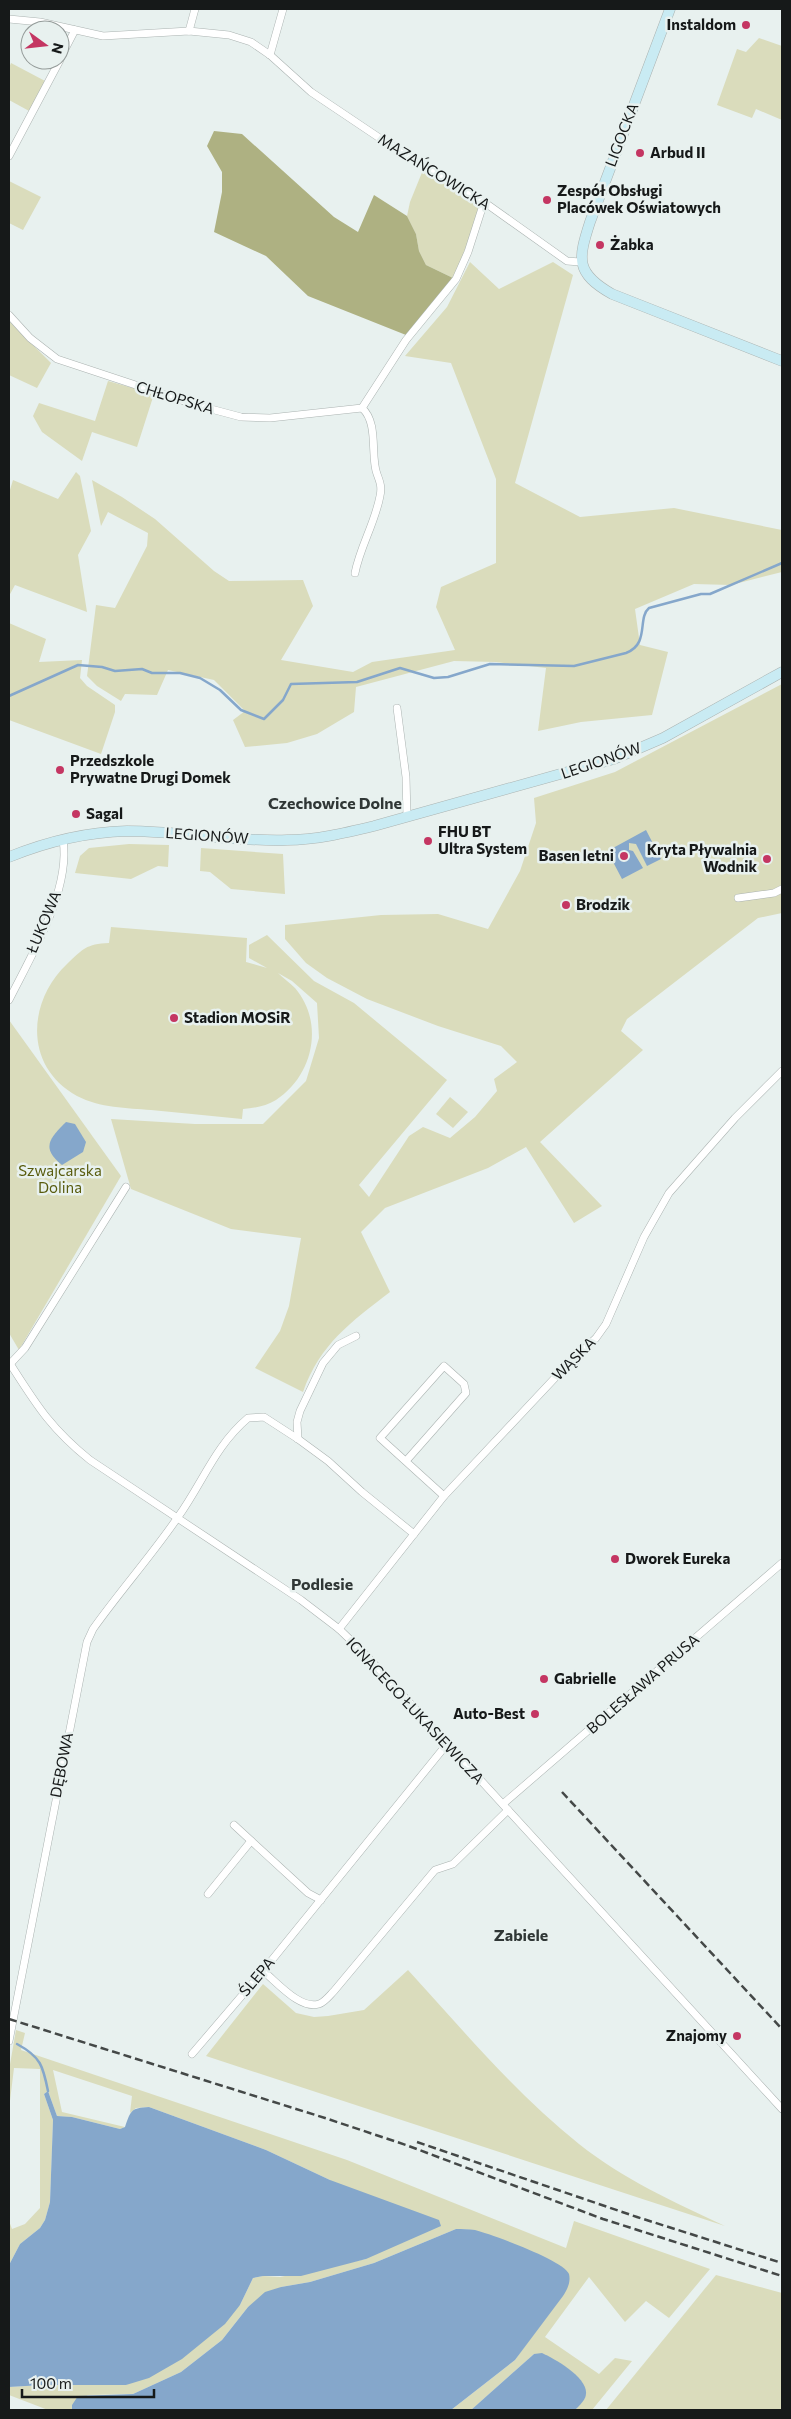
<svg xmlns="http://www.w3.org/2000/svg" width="791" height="2419" viewBox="0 0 791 2419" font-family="Commissioner,sans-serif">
<rect width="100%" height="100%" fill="#e8f1ef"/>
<!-- green -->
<g fill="#dadcbc">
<polygon points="759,38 782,46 782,120 756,109 752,118 717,105 737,49 746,52"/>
<polygon points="11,63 47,82 31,112 9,100 9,68"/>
<polygon points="423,170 481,203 466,251 453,278 426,265 419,251 416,234 407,216 410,202"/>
<polygon points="9,181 41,197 23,230 9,223"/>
<polygon points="470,262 499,289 553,262 573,275 515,483 580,517 674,508 782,530 782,572 731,585 694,584 635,609 640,645 668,652 652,715 581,722 538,731 546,668 496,662 454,661 356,687 354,712 317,734 287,743 245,747 233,720 245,711 214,680 168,670 157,695 125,694 121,701 97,686 87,676 96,605 115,608 147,546 148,533 108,512 101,526 92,480 122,497 155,519 214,571 229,581 303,580 313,606 281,660 353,672 372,662 455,650 436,607 441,587 496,563 496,479 451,363 405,356 447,307"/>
<polygon points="9,321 51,363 37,388 9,375"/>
<polygon points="108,381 154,394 137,447 92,432 82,461 42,432 33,416 39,403 95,421"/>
<polygon points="76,472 80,476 91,531 78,555 87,612 15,585 9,596 9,493 13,480 58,499"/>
<polygon points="9,623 46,639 39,662 82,660 80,678 87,686 115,705 115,712 101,754 9,720"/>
<path d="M782 684V913L758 918 627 1019 621 1031 643 1050 540 1142 602 1206 574 1223 526 1147 488 1168 385 1208 361 1232 390 1292C351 1322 320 1344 303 1392L255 1368 280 1331 289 1306 301 1238 231 1229 131 1189 111 1119 195 1124H263L306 1081 319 1038 317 1003 292 981 278 973C283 978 290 983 295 988 325 1023 313 1076 276 1100 266 1106 255 1108 243 1109L242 1119C212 1116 182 1113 151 1110 127 1108 100 1108 77 1096 24 1067 27 1002 67 964 83 949 86 944 109 943L111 927 247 938 246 962 267 968 249 958V945L267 935 314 981 354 1003 447 1080 359 1185 369 1197 409 1136 423 1127 450 1138 475 1117 497 1091 494 1079 517 1062 501 1046 438 1026 367 999 327 978 306 963 285 939V925L381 915 438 914 488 929 520 871 536 823 534 798 615 772Z"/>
<polygon points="129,844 169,845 168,867 158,866 131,879 75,873 80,856 89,848"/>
<polygon points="201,848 283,854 285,894 231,889 210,872 200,871"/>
<polygon points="9,1020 121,1176 19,1350 9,1333"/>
<polygon points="450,1097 468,1112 453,1128 436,1114"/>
<path d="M408 1970C463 2030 515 2093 579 2144 623 2179 674 2202 725 2226L206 2056 263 1984 296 2013 314 2017 328 2016 364 2010Z"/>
<polygon points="16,2030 25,2033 21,2050 347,2160 566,2248 574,2221 710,2269 669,2318 646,2301 625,2322 589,2277 545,2337 599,2374 615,2358 632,2361 592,2410 575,2410 585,2398 534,2354 471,2410 451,2410 515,2360 532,2336 473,2230 456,2229 374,2263 310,2282 281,2287 248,2307 222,2340 181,2372 133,2394 88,2395 72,2405 72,2410 48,2410 9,2395 9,2387 43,2385 126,2385 240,2305 253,2278 263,2276 280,2277 366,2259 330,2180 266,2150 149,2107 136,2108 130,2113 132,2096 53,2070 62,2112 125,2127 120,2129 72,2117 57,2116 48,2091 44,2094 53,2120 50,2202 45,2220 40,2228 20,2244 9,2265 9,2221 12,2229 25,2224 40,2208 40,2069 14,2068 9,2109 9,2070"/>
<polygon points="716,2275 782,2293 782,2410 606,2410"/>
</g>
<!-- forest -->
<polygon fill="#aeb182" points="214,131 242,134 334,217 358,232 374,195 407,216 416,234 419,251 426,265 453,278 406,335 308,296 266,256 214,232 222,192 222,172 207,146"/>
<!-- water -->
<g fill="#85a7cb">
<polygon points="646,830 661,859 647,866 636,844 629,843 629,850 633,851 643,868 622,879 612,860 613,848"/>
<path d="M66 1122 75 1124 86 1142 83 1152 62 1165C41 1148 49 1139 66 1122Z"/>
<path d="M48 2091 57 2116 72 2117 120 2129 125 2127C131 2110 131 2108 149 2107L266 2150 330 2180 439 2220 441 2226 366 2259 301 2276H263L253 2278 240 2305 225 2324 182 2359 149 2378 126 2385H43L9 2387V2265L20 2244 40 2228 45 2220 50 2202 53 2120 44 2094Z"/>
<path d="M456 2229C462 2229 469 2229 475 2230 491 2234 565 2261 569 2274 571 2282 567 2290 563 2296L515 2360 451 2410H72V2405L78 2396 133 2394 181 2372 222 2340 248 2307 265 2292 281 2287 310 2282 374 2263Z"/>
<path d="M542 2353C555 2359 593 2380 585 2398 583 2402 578 2407 575 2410H471L534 2354Z"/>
</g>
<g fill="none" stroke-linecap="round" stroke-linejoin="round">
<!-- stream -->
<g stroke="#85a7cb" stroke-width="2.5">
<path d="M9 696 78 665 102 667 115 671 142 669 152 673H180L200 678 220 690 241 710 264 719 283 700 291 684 357 682 400 668 434 678 448 677 490 664 574 666 626 653C650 644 637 618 649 608L701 594H710L782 563"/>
<path d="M17 2044C41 2057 43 2066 48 2091"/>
</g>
<defs>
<g id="street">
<polyline points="9,19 40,22 103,36 189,31 229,35 251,42 270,55 311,92 387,143 484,202 567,261 580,262"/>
<polyline points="189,31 195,9"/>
<polyline points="270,55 283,9"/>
<polyline points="60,59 75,30"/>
<polyline points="9,156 60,60"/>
<polyline points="9,315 30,338 57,359 196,405 241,417 270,418 362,408 406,340 456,279 468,252 484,202"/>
<path d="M355 573C360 547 375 523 380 496 382 487 380 482 377 474 370 456 379 423 362 408"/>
<polyline points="397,708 406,777 407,817"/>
<polyline points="738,898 774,893 782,889"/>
<path d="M9 1000C31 956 71 890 63 840"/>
<path d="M9 1362C36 1404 50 1428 90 1460L301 1600 339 1629 365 1654 782 2109"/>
<polyline points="10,1364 25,1348 126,1187"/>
<polyline points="298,1439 297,1422 300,1411 323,1363 338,1345 356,1336"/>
<polyline points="406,1461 466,1393 464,1384 444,1366 380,1438 444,1496"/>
<polyline points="339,1629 444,1496 567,1365 596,1338 606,1324 644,1237 669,1193 735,1118 782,1071"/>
<polyline points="503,1804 782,1563"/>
<polyline points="234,1825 308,1893 321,1900"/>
<polyline points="208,1894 251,1841"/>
<path d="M263 1971C277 1982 300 2010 319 2004 325 2002 330 1995 334 1991L435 1870 453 1864 508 1810"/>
<path d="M9 2041 87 1642 93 1629C120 1591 152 1555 178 1517 203 1482 215 1446 248 1418L264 1417 298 1439 328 1461 362 1492 414 1534"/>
<polyline points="192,2054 263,1971 447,1744"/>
</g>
<g id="secondary">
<path d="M670 9 590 222C578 259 575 273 612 294L782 361"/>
<path d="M9 857C46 842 87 832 127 831 181 831 234 842 287 840 316 840 345 833 374 826L614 759 663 738 782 672"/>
</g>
</defs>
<!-- street casing -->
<use href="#street" stroke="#abb3b1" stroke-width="8"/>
<!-- secondary casing -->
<use href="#secondary" stroke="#abb3b1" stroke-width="11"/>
<!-- street -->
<use href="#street" stroke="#fff" stroke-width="7"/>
<!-- secondary -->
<use href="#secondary" stroke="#c9ebf3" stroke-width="10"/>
<!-- rail -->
<g stroke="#444847" stroke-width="2.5" stroke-dasharray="8 4" stroke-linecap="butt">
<polyline points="562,1792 782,2029"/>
<polyline points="9,2019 325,2118 406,2145 603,2219 782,2276"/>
<polyline points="417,2142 637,2217 782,2263"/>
</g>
</g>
<!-- markers -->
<g fill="#c43662" stroke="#e8f1ef" stroke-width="2">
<circle cx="746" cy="25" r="5"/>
<circle cx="640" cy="153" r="5"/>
<circle cx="547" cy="200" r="5"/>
<circle cx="600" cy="245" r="5"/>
<circle cx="60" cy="770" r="5"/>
<circle cx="76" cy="814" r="5"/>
<circle cx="428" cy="841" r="5"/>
<circle cx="624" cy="856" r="5"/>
<circle cx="767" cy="859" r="5"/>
<circle cx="566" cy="905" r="5"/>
<circle cx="174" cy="1018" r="5"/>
<circle cx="615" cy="1559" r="5"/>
<circle cx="544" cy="1679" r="5"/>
<circle cx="535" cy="1714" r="5"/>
<circle cx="737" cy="2036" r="5"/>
</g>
<g text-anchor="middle" stroke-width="5" stroke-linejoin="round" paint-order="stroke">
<!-- poi labels -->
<g font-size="15" font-weight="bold" fill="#161919" stroke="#e8f1ef" text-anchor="start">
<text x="736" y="30" text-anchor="end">Instaldom</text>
<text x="650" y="158">Arbud II</text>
<text x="557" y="196">Zespół Obsługi<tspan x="557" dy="17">Placówek Oświatowych</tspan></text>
<text x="610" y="250">Żabka</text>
<text x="70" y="766">Przedszkole<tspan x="70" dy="17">Prywatne Drugi Domek</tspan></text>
<text x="86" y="819">Sagal</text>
<text x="438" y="837">FHU BT<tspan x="438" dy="17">Ultra System</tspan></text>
<text x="757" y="855" text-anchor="end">Kryta Pływalnia<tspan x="757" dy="17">Wodnik</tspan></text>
<text x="614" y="861" text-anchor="end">Basen letni</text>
<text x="576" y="910">Brodzik</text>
<text x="184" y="1023">Stadion MOSiR</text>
<text x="625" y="1564">Dworek Eureka</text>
<text x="554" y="1684">Gabrielle</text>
<text x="525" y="1719" text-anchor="end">Auto-Best</text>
<text x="727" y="2041" text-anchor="end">Znajomy</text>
</g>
<!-- street labels -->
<g font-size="15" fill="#161919" stroke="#e8f1ef">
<text transform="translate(622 135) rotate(-69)" y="5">LIGOCKA</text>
<text transform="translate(434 172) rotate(32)" y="5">MAZAŃCOWICKA</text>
<text transform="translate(175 398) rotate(17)" y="5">CHŁOPSKA</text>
<text transform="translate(601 761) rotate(-19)" y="5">LEGIONÓW</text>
<text transform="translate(207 836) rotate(4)" y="5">LEGIONÓW</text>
<text transform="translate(44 922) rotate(-67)" y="5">ŁUKOWA</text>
<text transform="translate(574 1359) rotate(-45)" y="5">WĄSKA</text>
<text transform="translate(643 1684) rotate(-41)" y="5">BOLESŁAWA PRUSA</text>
<text transform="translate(415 1711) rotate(47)" y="5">IGNACEGO ŁUKASIEWICZA</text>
<text transform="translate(62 1765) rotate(-79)" y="5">DĘBOWA</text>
<text transform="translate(257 1977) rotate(-50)" y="5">ŚLEPA</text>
</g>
<!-- park labels -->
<g font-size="15" fill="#595c0e" stroke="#e8f1ef">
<text x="60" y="1176">Szwajcarska<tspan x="60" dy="17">Dolina</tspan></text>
</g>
<!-- neighbourhood labels -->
<g font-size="16" font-weight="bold" fill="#303736" stroke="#e8f1ef">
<text x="335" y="809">Czechowice Dolne</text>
<text x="322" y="1590">Podlesie</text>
<text x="521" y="1941">Zabiele</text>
</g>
</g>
<!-- border -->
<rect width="791" height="2419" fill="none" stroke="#161919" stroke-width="20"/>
<!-- north arrow -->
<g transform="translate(45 45) rotate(105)"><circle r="24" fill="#e8f1ef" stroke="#949b99"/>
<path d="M0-4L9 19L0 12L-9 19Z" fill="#c43662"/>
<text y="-8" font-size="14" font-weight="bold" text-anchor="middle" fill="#161919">N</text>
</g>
<!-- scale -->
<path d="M22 2389v8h132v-8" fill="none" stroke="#161919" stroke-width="2.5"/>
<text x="30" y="2389" font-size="15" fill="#161919" stroke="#e8f1ef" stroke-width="4" paint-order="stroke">100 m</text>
</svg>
